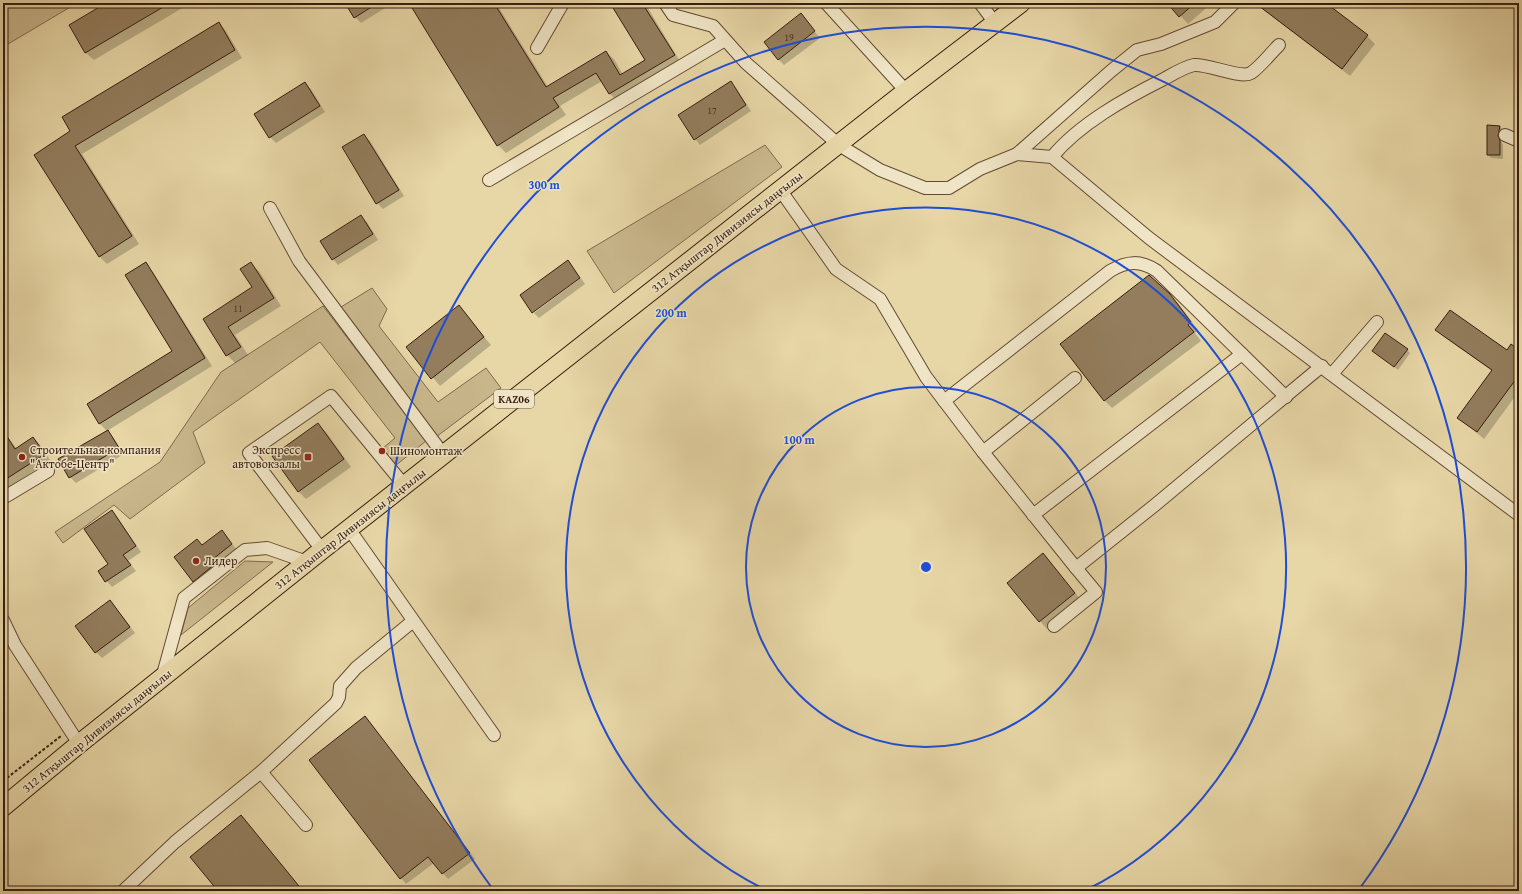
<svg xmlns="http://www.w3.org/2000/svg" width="1522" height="894" viewBox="0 0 1522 894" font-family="'Gentium Book Plus',serif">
<rect width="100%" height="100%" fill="#e7d6a6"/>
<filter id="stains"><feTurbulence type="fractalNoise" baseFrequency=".005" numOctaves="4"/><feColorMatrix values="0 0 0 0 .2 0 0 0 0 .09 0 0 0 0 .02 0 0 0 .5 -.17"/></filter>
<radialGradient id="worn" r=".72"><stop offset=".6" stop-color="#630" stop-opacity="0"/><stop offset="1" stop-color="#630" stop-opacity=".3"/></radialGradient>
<!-- green -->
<g fill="#c9b78c" stroke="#806a4d">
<polygon points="3,3 77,3 3,47"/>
<polygon points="765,145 782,167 614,293 587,251"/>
<polygon points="372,288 387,309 379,326 438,402 486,368 501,388 436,437 341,307"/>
<polygon points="323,306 426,441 395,466 383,448 395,438 320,342 193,432 205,463 130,519 114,505 63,543 55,532 160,462 221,372"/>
<polygon points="245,561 273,562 181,635 188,608"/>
</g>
<!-- shadow -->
<g fill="#0003">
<polygon points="108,3 191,3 94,60 86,53 70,25"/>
<polygon points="346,3 388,3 390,5 361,23 355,17"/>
<polygon points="410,3 496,3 548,87 606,52 614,59 623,75 646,60 611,3 645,3 681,63 617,101 609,93 602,81 560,106 566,115 506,153 498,145"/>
<polygon points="1169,3 1212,3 1188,24"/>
<polygon points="1258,3 1324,3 1367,36 1375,44 1350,76 1265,11"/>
<polygon points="801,15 820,38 784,65 778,59"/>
<polygon points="219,23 226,31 242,58 82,154 139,244 107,264 100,257 35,155 72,131"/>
<polygon points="731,82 736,88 751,111 700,145 695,139"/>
<polygon points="305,83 311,89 325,112 276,143 270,137"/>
<polygon points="1488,126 1500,127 1504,130 1501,140 1503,145 1503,159 1491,158 1488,155"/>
<polygon points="364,135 370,141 404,196 383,209 377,203"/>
<polygon points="361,217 367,222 378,240 338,265 333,259"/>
<polygon points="145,264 153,272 212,366 107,431 113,437 124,454 76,483 70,477 107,431 99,423 174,351"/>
<polygon points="251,264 259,271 281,306 235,335 248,355 235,363 227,355 204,319 253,288"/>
<polygon points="581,278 585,284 539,318 534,313"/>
<polygon points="1169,295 1178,303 1198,330 1195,333 1201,341 1112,408 1105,401 1061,344"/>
<polygon points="459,307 491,345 440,386 408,347"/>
<polygon points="1437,330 1507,351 1519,351 1519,391 1484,439 1458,417 1492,371 1444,337"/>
<polygon points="1407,350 1410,353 1398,370 1377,354"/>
<polygon points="318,424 326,432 351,467 306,499 299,492 273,456"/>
<polygon points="4,433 17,449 33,438 39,444 50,460 5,490 3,488"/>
<polygon points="112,511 117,517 141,552 128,561 136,571 112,587 99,572 110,565"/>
<polygon points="222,531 237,550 199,587 193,581 202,546"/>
<polygon points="1043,555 1082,601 1047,629 1040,621"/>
<polygon points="115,607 135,633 102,658 96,652"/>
<polygon points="365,717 475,859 448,879 434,863 406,884 401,878"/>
<polygon points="241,816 247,822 303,891 219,891"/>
</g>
<!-- building -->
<g fill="#937d5d" stroke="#371d0e">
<polygon points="106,3 170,3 85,53 69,25"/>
<polygon points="345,3 378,3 354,18"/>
<polygon points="409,3 494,3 546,87 606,51 620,75 645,60 610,3 642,3 675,55 609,94 596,73 553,98 559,107 497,146"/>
<polygon points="1167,3 1195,3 1179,17"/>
<polygon points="1255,3 1326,3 1368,35 1342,69"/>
<polygon points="801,13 815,31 778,60 764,42"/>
<polygon points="219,22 235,50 75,146 132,236 99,257 34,155 70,131 62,117"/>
<polygon points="731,81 746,105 694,140 678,115"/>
<polygon points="305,82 320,106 269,138 254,114"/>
<polygon points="1487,125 1500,126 1498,136 1500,140 1500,155 1487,155"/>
<polygon points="364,134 399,190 376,204 342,147"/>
<polygon points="361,215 373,234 332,260 320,241"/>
<polygon points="568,260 580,278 532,313 520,295"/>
<polygon points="146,262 205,358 99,424 87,404 172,351 125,275"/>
<polygon points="251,262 274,298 228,327 241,347 226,356 203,319 252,287 240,269"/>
<polygon points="1149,275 1170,294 1191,322 1188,325 1194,332 1104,401 1060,344"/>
<polygon points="459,305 484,337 431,379 406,347"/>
<polygon points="1450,310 1507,350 1511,344 1519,350 1519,375 1477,432 1457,418 1492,370 1435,330"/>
<polygon points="1385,333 1408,349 1394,367 1372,351"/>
<polygon points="318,423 344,459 298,492 272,456"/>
<polygon points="3,430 15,449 33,437 45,454 3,481"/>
<polygon points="108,430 119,448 69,478 58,459"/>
<polygon points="112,510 136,546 123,555 131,565 105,582 98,571 108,564 84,529"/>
<polygon points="222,530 232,544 213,559 216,563 193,582 174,557 197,539 202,545"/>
<polygon points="1043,553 1075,593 1039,622 1007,583"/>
<polygon points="110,600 130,627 95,653 75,626"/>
<polygon points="365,716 470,853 442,874 428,857 400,879 309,760"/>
<polygon points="241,815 303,891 218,891 190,857"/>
</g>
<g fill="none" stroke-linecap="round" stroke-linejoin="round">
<defs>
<g id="minor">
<polyline points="665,3 673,15 713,26 746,63 839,145 880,170 925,188 949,188 980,169 1017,154 1052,157 1149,238 1519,515"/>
<polyline points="826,3 906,91"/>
<polyline points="980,3 995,23"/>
<polyline points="537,48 563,3"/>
<polyline points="1505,135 1519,141"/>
<polyline points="1017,154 1111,71 1137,50 1161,44 1215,22 1234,3"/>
<path d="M1052 157C1079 124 1126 98 1164 79 1173 74 1184 67 1194 65 1209 64 1241 79 1251 73 1261 66 1270 54 1279 45"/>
<polyline points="489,180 725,40"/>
<polyline points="781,191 836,269 880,299 926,377 983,452 1076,568 1155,505 1311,375 1322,366"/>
<polyline points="270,208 299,261 443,454"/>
<polyline points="1332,374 1377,322"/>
<path d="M944 401 1110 271C1127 261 1140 260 1157 271L1286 397"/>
<polyline points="983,452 1075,378"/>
<polyline points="3,498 48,471"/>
<polyline points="1033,515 1242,354"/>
<polyline points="349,529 494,735"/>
<polyline points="322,550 249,453 331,396 404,485"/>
<polyline points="3,620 15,645 79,744"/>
<polyline points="1054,626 1096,592 1076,568"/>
<polyline points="162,678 184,598 245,550 267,548 307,562"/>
<polyline points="261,772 306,825"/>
<polyline points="123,891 175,842 261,772 336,703 339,697 340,686 356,668 413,621"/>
</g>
<polyline id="highway" points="3,807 79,744 322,550 906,91 1021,3"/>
</defs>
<!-- minor casing -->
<use href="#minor" stroke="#634b34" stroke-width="14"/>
<!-- highway casing -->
<use href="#highway" stroke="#371d0e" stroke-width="20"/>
<!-- path -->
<polyline stroke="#371d0e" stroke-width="2" stroke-dasharray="3 2" stroke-linecap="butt" points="3,781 61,736"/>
<!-- minor -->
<use href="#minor" stroke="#efe4c5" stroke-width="12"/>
<!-- highway -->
<use href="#highway" stroke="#e7d6a6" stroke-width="18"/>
</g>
<!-- distance rings -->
<g fill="none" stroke="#1d4ed8" stroke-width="2">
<circle cx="926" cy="567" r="180"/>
<path d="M768 891A360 360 0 1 1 1084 891"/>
<path d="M492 888A540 540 0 1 1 1360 888"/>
</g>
<!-- markers -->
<g fill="#8f2418" stroke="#efe4c5" stroke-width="1.5">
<circle cx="382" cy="451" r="4"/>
<circle cx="22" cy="457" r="4"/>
<rect x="304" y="453" width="8" height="8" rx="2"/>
<circle cx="196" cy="561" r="4"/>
</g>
<g text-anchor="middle" stroke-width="3" stroke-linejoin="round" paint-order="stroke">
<!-- number labels -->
<g font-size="10" fill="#4e3522">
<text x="789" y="41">19</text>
<text x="712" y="114">17</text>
<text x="238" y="312">11</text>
</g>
<!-- shield labels -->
<rect fill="#efe4c5" stroke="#6e5945" stroke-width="1" x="494" y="390" width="40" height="18" rx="3"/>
<g font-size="11" font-weight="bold" fill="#371d0e">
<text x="514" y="403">KАZ06</text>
</g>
<!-- street labels -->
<g font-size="12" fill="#371d0e" stroke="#efe4c5">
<text transform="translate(727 232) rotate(-38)" y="4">312 Атқыштар Дивизиясы даңғылы</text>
<text transform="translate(350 529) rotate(-38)" y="4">312 Атқыштар Дивизиясы даңғылы</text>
<text transform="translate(97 731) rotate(-39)" y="4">312 Атқыштар Дивизиясы даңғылы</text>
</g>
<!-- poi labels -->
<g font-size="12" fill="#371d0e" stroke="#efe4c5" text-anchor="start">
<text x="30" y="454">Строительная компания<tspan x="30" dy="14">"Актобе-Центр"</tspan></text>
<text x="300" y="454" text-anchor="end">Экспресс<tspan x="300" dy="14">автовокзалы</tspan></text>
<text x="390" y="455">Шиномонтаж</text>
<text x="204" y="565">Лидер</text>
</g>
</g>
<circle cx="926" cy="567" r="6" fill="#1d4ed8" stroke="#efe4c5" stroke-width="2"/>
<g font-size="12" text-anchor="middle" font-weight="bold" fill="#1d4ed8" stroke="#efe4c5" stroke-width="3" stroke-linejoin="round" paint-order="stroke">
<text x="544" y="189">300 m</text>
<text x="671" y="317">200 m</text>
<text x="799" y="444">100 m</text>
</g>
<!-- margin -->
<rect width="1522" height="894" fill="none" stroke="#e7d6a6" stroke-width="16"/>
<rect x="4" y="4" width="1514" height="886" fill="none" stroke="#371d0e" stroke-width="2"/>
<rect x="8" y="8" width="1506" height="878" fill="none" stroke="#371d0e"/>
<rect width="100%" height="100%" filter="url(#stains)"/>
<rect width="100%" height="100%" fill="url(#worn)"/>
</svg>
